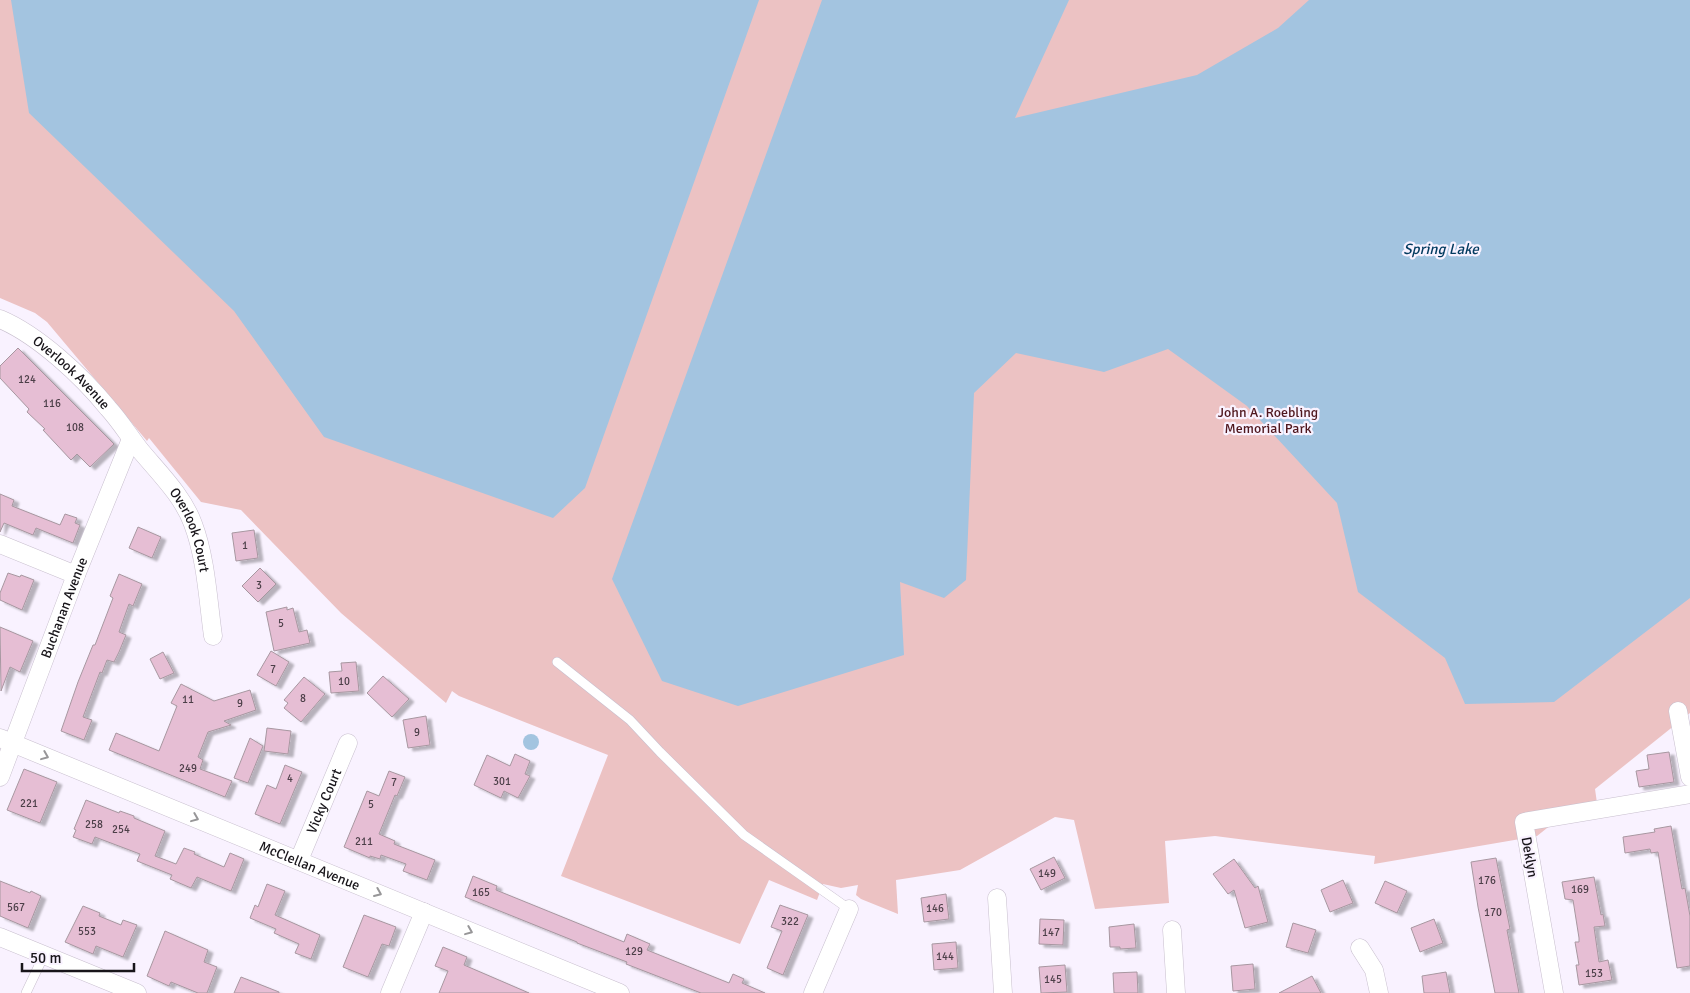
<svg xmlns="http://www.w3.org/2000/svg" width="1690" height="993" viewBox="0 0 1690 993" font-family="Signika,sans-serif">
<defs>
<filter id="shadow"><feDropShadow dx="5" dy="3" stdDeviation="1" flood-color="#0004"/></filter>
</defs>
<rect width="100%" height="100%" fill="#f9f2ff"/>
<!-- green -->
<polygon fill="#ecc2c3" points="0,0 1690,0 1690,713 1595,789 1597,803 1576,805 1537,836 1374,864 1375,856 1215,836 1165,841 1169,903 1095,909 1074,820 1055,817 960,870 896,880 898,914 861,899 856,895 858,885 841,888 823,884 817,900 769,880 740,944 561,876 608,755 459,696 452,691 446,703 341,613 241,510 201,502 149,438 147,441 47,322 35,313 0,298"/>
<!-- water -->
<g fill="#a3c4e0">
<polygon points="11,0 759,0 585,488 553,518 324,437 234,311 29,113"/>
<polygon points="822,0 1069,0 1015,118 1197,75 1278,28 1309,0 1690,0 1690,598 1554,702 1465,704 1445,658 1358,592 1337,503 1247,406 1168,349 1104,372 1016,353 974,393 966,580 944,598 900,582 904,655 738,706 662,681 612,579"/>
<circle cx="531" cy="742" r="8"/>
</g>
<!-- building -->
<g fill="#e6bed4" stroke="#a797a0" filter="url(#shadow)">
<polygon points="18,348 114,444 90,467 77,454 71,460 43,430 45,429 27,412 29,409 0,378 0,366"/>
<polygon points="0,494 14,500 12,506 60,525 65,514 77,518 75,523 80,525 73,543 36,528 33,535 4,523 0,532"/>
<polygon points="138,527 161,537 152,558 129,548"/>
<polygon points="254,530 258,558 236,561 232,533"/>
<polygon points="260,568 276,584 258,602 242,586"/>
<polygon points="8,573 20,577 21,575 34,580 22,610 0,600 0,593"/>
<polygon points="119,574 142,584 133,606 129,604 119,632 126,635 119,652 114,662 107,660 102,673 100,672 83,717 92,720 84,740 61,731 78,682 93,645 95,645 113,598 110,596"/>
<polygon points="287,607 287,610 293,608 299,632 307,630 310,643 274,651 266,612"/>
<polygon points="0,627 33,641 20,672 10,667 1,691"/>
<polygon points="271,651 289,662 276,686 257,675"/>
<polygon points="163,652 174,673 160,679 150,659"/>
<polygon points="356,662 359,691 331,693 329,672 342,671 341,663"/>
<polygon points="383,676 409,699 392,717 367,693"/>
<polygon points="304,677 325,694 301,722 284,708 288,703 284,700"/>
<polygon points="181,684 214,701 250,690 256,710 224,721 231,725 208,732 198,757 203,760 200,769 232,781 225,797 109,750 116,733 159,751 177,706 171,703"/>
<polygon points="426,716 430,745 408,748 403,720"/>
<polygon points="267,728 291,731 288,754 264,751"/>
<polygon points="250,738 263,746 248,783 234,778"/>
<polygon points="1669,752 1674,782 1639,787 1636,771 1649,769 1647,755"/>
<polygon points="515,754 530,761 525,774 530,776 518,798 504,791 501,798 474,785 487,755 510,766"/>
<polygon points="285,765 302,772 280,824 255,814 267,785 276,789"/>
<polygon points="24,769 57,782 40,823 7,810"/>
<polygon points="389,771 405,777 397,796 395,795 379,834 395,841 394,844 435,860 427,880 403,871 406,864 381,855 380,859 370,856 370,858 344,847 367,791 379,796"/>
<polygon points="86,800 119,813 120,811 134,816 134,818 165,831 155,856 176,864 184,848 195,852 194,854 224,867 230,853 244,859 231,891 197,877 191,888 170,879 172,875 137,861 140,854 95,837 92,844 73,837 76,830 74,829"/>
<polygon points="1671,826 1682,889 1685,888 1690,916 1690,966 1677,968 1658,852 1651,853 1650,849 1625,853 1623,837 1655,832 1654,829"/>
<polygon points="1054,857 1065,878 1041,890 1030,869"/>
<polygon points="1496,858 1510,929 1507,930 1519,993 1495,993 1478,907 1471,862"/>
<polygon points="1234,859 1255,888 1258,886 1268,922 1245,928 1234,890 1228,894 1213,874"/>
<polygon points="473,876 497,886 496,890 624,942 627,934 650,944 647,950 729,983 733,974 744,979 742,983 765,993 701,993 626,964 627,962 577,943 577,942 465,897"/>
<polygon points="1594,877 1601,915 1603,914 1605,926 1594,927 1599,962 1608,960 1612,980 1579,985 1576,965 1579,965 1575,942 1579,942 1579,938 1573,900 1565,899 1562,882"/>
<polygon points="1343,880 1353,903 1330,912 1321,890"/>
<polygon points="0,881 30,893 31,891 41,896 28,928 0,916"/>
<polygon points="1385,881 1407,891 1397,913 1375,903"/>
<polygon points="267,884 285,891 275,915 320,935 311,959 295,953 299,944 274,933 276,929 250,918 255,905 258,907"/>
<polygon points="946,894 949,919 924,922 921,898"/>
<polygon points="780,905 808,915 783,975 767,968 782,931 771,927"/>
<polygon points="83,906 100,913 99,916 121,925 123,920 137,925 123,957 96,946 93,954 65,942"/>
<polygon points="364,915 396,927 389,946 382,944 368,977 343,967"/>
<polygon points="1040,919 1064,920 1063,945 1039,944"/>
<polygon points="1434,919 1443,943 1420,952 1411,928"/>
<polygon points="1293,923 1316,930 1308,953 1286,947"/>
<polygon points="1134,924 1136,948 1120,949 1120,947 1110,947 1109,927"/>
<polygon points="165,931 208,950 204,962 217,967 207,993 198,993 171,982 169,986 147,976"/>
<polygon points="956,942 958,968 934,970 932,944"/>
<polygon points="443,947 467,957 464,965 529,993 439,993 448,971 435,966"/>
<polygon points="1253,964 1255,989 1233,991 1231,966"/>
<polygon points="1065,965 1067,992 1041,993 1039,967"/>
<polygon points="1137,972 1138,993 1114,993 1113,973"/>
<polygon points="1446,972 1450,993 1424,993 1422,976"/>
<polygon points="1312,976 1321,993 1279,993"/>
<polygon points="241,977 279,992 279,993 234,993"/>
</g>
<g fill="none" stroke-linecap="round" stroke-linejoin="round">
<defs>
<g id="lane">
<polyline points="557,662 630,720 660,752 744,835 849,909"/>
<polyline points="26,993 44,955"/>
</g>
<g id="street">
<path id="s1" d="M0 319C38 335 82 376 108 408 120 421 129 436 140 450 159 473 183 496 193 524 206 558 208 600 213 636"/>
<polyline points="0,544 76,575"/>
<polyline points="1678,711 1690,777"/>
<path id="s2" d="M0 738 620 993"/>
<path id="s3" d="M0 777 76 575 131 439"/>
<path id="s4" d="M299 860 348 743"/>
<polyline points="997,898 1003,993"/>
<polyline points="1172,930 1176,993"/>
<polyline points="0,937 137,993"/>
<polyline points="1360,948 1374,970 1379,993"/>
<polyline points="390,993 424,912"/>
<polyline points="813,993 849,909"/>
<polyline points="1554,993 1524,822 1690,794"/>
</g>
</defs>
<!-- lane casing -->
<use href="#lane" stroke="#c8bfce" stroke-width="10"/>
<!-- street casing -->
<use href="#street" stroke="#c8bfce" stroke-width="19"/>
<!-- lane -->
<use href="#lane" stroke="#fff" stroke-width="9"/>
<!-- street -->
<use href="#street" stroke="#fff" stroke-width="18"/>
</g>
<!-- one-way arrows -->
<defs><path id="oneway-chevron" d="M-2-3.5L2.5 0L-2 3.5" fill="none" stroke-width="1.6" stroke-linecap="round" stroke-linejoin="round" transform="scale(1.25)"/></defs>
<g stroke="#979698">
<use href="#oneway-chevron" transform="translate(45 756) rotate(22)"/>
<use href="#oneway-chevron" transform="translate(195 818) rotate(22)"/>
<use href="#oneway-chevron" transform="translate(378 893) rotate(23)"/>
<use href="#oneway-chevron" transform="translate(469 931) rotate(22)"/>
</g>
<g text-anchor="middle" stroke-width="4.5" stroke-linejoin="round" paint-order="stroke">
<!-- number labels -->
<g font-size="11" fill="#4c3f48">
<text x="27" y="383">124</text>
<text x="52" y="407">116</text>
<text x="75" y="431">108</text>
<text x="245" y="549">1</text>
<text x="259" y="589">3</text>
<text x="281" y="627">5</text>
<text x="273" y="673">7</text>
<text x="344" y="685">10</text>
<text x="303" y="702">8</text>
<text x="188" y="703">11</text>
<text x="240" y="707">9</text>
<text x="417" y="736">9</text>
<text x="188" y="772">249</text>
<text x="290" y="782">4</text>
<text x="502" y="785">301</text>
<text x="394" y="786">7</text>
<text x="29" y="807">221</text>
<text x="371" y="808">5</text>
<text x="94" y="828">258</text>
<text x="121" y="833">254</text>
<text x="364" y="845">211</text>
<text x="1047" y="877">149</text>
<text x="1487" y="884">176</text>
<text x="1580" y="893">169</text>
<text x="481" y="896">165</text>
<text x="16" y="911">567</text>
<text x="935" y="912">146</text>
<text x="1493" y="916">170</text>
<text x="790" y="925">322</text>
<text x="87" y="935">553</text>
<text x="1051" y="936">147</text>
<text x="634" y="955">129</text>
<text x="945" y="960">144</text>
<text x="1594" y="977">153</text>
<text x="1053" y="983">145</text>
</g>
<!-- street labels -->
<g font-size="14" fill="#18151a" stroke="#f9f2ff">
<text dy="5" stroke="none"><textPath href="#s1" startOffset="90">Overlook Avenue</textPath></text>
<text dy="5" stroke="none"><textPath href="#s1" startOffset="290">Overlook Court</textPath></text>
<text dy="5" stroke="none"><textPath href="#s3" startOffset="181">Buchanan Avenue</textPath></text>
<text dy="5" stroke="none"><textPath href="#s4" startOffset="64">Vicky Court</textPath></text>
<text transform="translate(1530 857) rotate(80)" y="5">Deklyn</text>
<text dy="5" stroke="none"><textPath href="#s2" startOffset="335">McClellan Avenue</textPath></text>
</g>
<!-- park labels -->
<g font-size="14" fill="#4f171e" stroke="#f9f2ff">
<text x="1268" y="417">John A. Roebling<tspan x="1268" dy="16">Memorial Park</tspan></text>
</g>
<!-- water labels -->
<g font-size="15" font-style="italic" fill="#023a5f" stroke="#f9f2ff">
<text x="1441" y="254">Spring Lake</text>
</g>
</g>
<!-- scale -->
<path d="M22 963v8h112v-8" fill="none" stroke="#18151a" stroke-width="2.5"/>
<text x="30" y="963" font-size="15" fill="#18151a" stroke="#f9f2ff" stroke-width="4" paint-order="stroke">50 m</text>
</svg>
